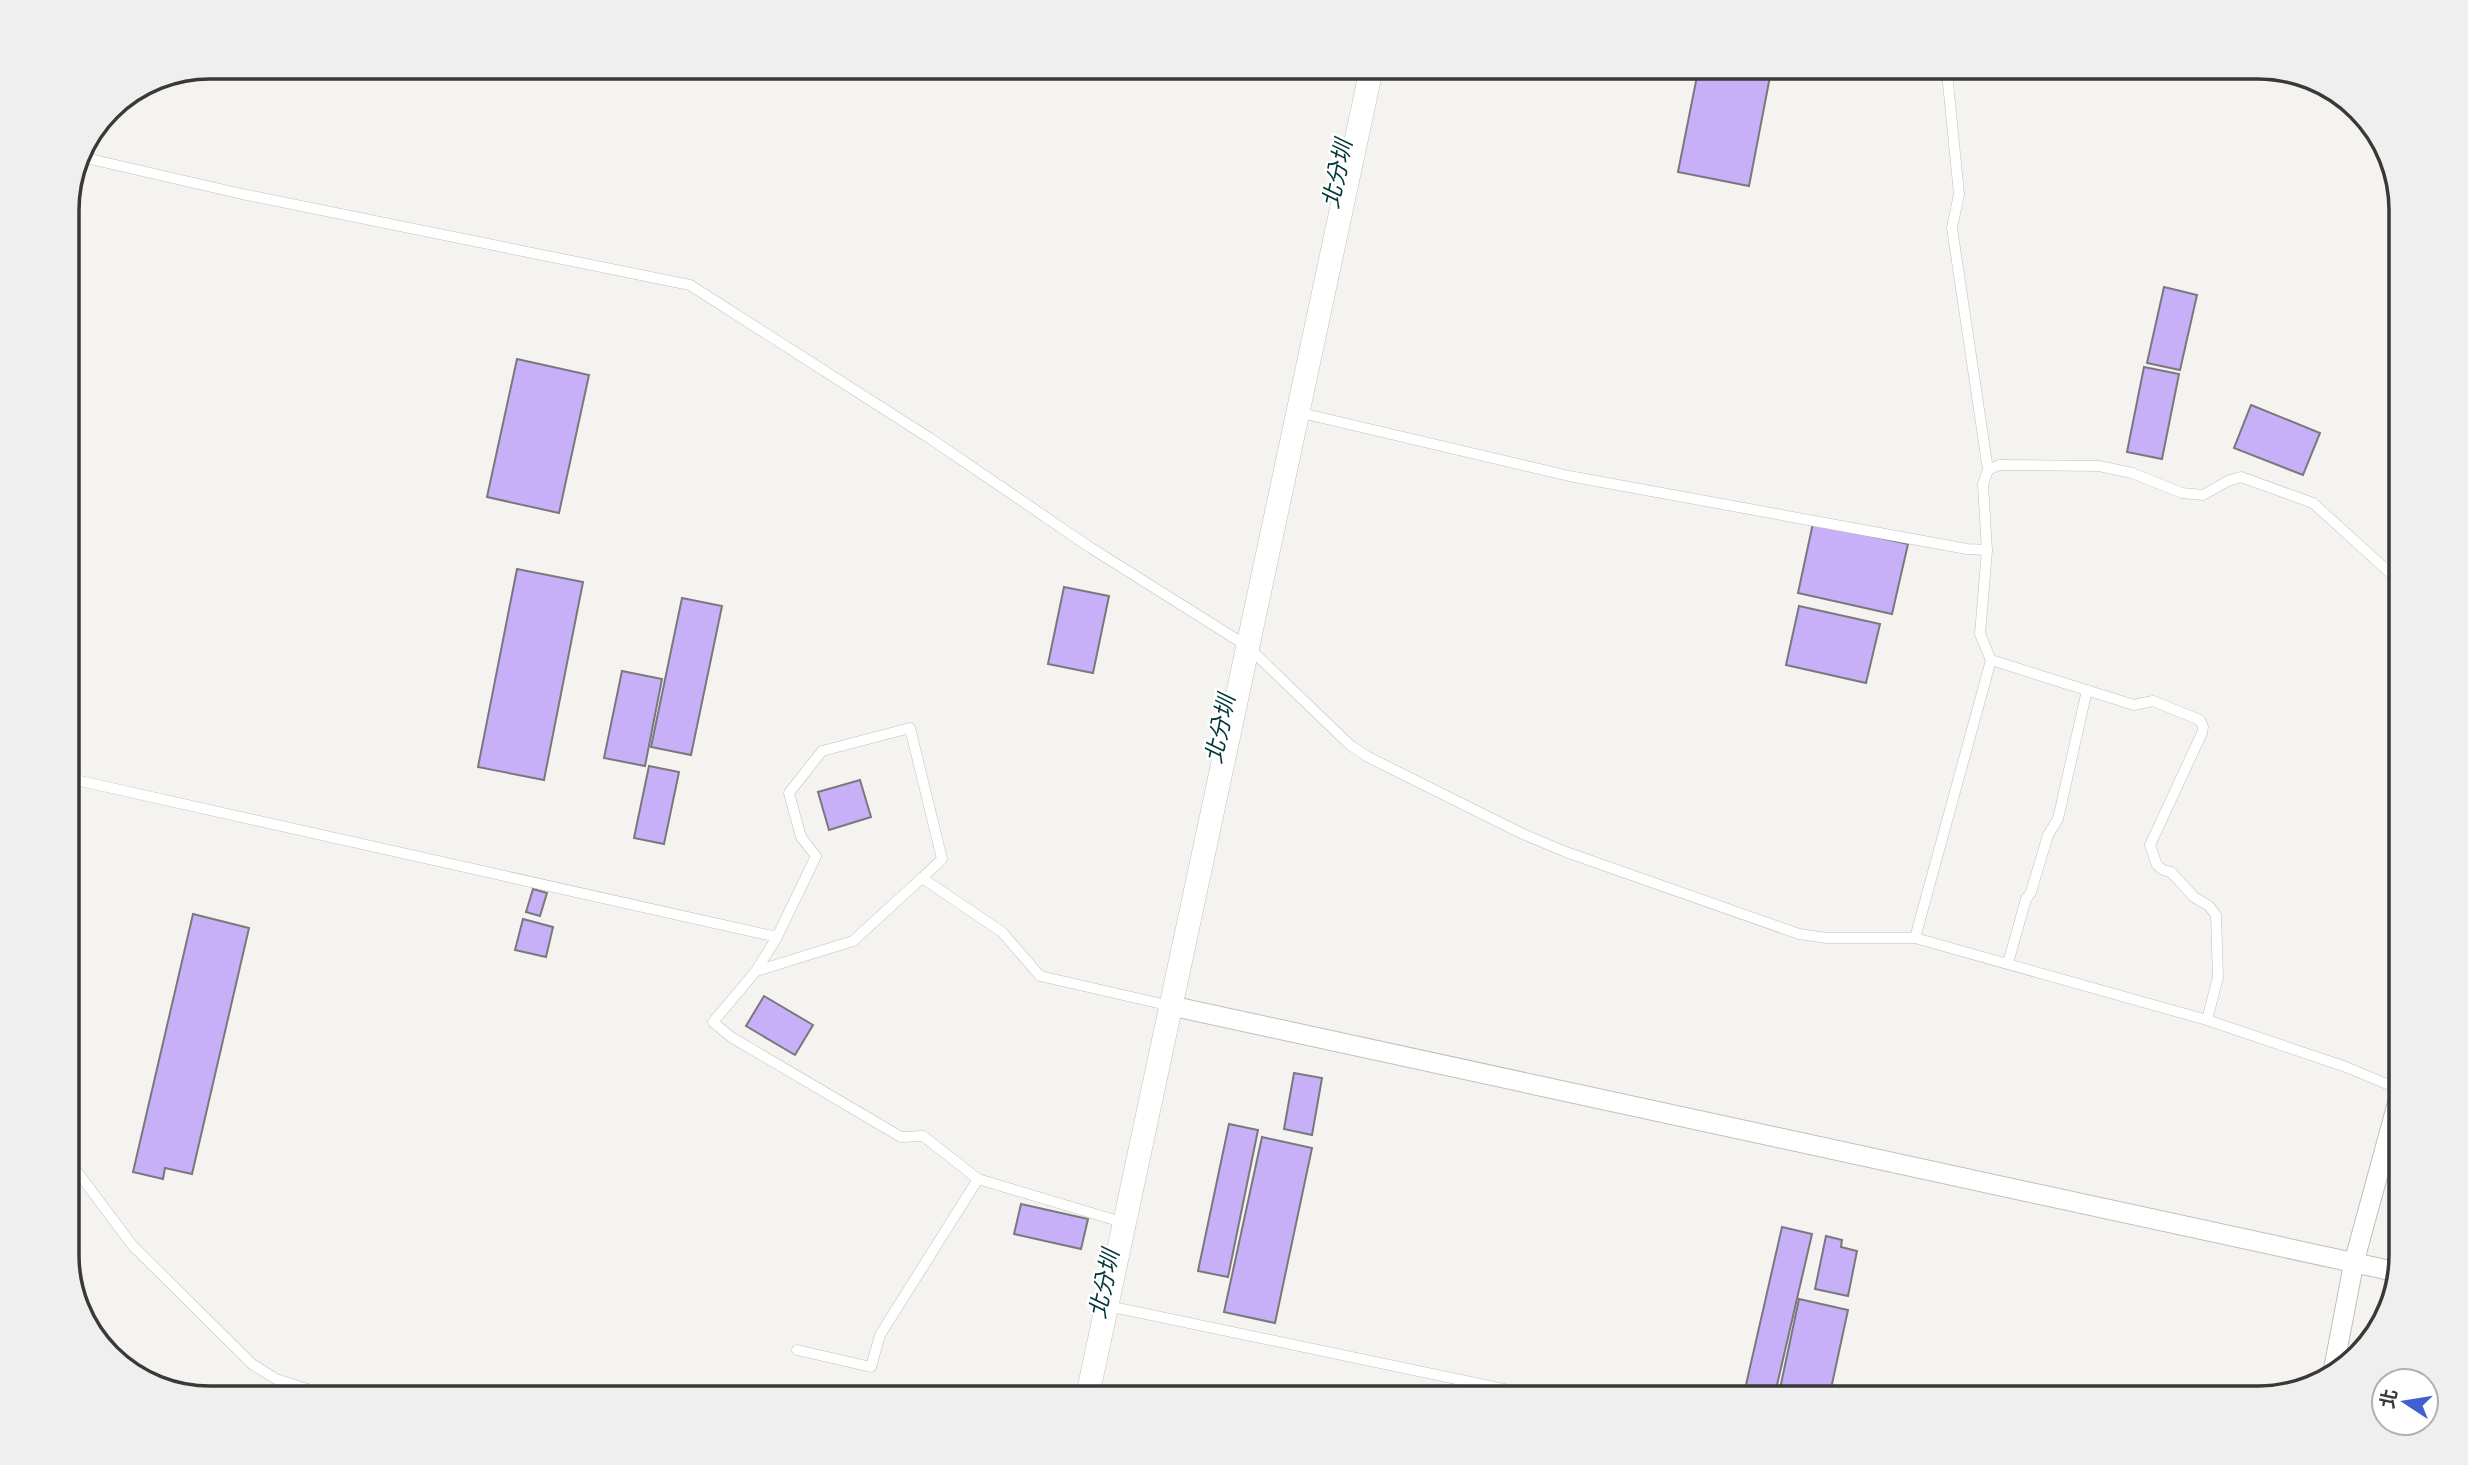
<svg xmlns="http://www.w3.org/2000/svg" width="2468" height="1465" viewBox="0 0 2468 1465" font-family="'Asap Condensed','Noto Sans TC',sans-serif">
<rect width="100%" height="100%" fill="#f5f3ef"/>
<!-- building -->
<g fill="#c8b0f9" stroke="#79787c" stroke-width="2">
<polygon points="1699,66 1772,66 1749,186 1678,172"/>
<polygon points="2164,287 2197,295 2180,370 2147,363"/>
<polygon points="517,359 589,375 559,513 487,497"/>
<polygon points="2144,367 2179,374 2162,459 2127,452"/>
<polygon points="2251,405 2320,433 2303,475 2234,448"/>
<polygon points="1813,523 1908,544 1892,614 1798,593"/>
<polygon points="517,569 583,582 544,780 478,767"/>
<polygon points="1064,587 1109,596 1093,673 1048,664"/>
<polygon points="682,598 722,606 691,755 651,747"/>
<polygon points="1799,606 1880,624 1866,683 1786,665"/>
<polygon points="622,671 662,679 645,766 604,758"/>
<polygon points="649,766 679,772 664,844 634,838"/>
<polygon points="860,780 871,817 829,830 818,792"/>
<polygon points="533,889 547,893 540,916 526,912"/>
<polygon points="193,914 249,928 192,1174 165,1168 163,1179 133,1172"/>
<polygon points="523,919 553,927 546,957 515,950"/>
<polygon points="764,996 813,1025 795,1055 746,1026"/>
<polygon points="1294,1073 1322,1078 1312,1135 1284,1129"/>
<polygon points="1229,1124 1258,1130 1228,1277 1198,1271"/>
<polygon points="1262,1137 1312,1148 1275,1323 1224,1312"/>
<polygon points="1021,1204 1088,1219 1081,1249 1014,1234"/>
<polygon points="1782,1227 1812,1234 1774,1398 1743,1398"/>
<polygon points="1826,1236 1842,1240 1841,1247 1857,1251 1848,1296 1815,1289"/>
<polygon points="1799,1299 1848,1310 1829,1398 1778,1398"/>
</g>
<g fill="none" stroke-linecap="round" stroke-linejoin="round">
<defs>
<g id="service">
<polyline points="1949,66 1947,73 1959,194 1952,228 1988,470"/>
<polyline points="77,156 242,194 690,285 931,439 1091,548 1247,646 1350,745 1368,757 1523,834 1566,852 1799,934 1827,938 1915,938 2207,1020 2346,1067 2401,1090"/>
<polyline points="1297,412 1569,476 1967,549 1987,550 1983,484 1988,470 1999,465 2099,466 2132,473 2182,493 2203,495 2228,481 2241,477 2313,503 2389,572 2401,580"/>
<polyline points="1991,660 2134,705 2153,701 2200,720 2203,727 2202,733 2150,845 2157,865 2163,870 2171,872 2194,897 2209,906 2216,915 2218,977 2207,1020"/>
<polyline points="67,778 777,937 816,856 801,837 789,793 822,751 910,728 942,859 922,878 1002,932 1040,976 1171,1006"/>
<polyline points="922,878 853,941 756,971 713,1022 731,1037 901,1137 923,1136 978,1179 1125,1223"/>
<polyline points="1915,938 1991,660 1980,634 1987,550"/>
<polyline points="2008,963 2026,899 2031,892 2048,835 2058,819 2087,690"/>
<polyline points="756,971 777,937"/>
<polyline points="67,1158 132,1245 252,1364 276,1379 335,1398"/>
<polyline points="1108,1306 1547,1398"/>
<polyline points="797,1350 871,1367 880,1335 978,1179"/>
</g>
<g id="minor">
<polyline points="1172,1006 2397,1272"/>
<polyline points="2332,1377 2354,1262 2401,1090"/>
</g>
<polyline id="tertiary" points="1087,1398 1372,66"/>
</defs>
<!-- service casing -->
<use href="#service" stroke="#c1bfbb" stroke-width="11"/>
<!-- minor casing -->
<use href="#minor" stroke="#c1bfbb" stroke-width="21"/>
<!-- tertiary casing -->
<use href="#tertiary" stroke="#c1bfbb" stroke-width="24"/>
<!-- service -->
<use href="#service" stroke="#fff" stroke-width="10"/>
<!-- minor -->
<use href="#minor" stroke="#fff" stroke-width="19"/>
<!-- tertiary -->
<use href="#tertiary" stroke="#fff" stroke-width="23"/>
</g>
<g text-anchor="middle" stroke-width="5" stroke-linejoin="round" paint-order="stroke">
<!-- water labels -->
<g font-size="23" font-style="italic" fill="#00383b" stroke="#fff">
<text transform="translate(1337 174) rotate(-78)" y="8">北分圳</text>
<text transform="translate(1220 729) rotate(-78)" y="8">北分圳</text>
<text transform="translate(1104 1284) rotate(-78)" y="8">北分圳</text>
</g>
</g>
<!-- crop -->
<path d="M0 0H2468V1465H0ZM210 79H2258A131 131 0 0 1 2389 210V1255A131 131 0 0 1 2258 1386H210A131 131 0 0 1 79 1255V210A131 131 0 0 1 210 79Z" fill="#efefef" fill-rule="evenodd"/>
<path fill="none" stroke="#3a3937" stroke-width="3.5" d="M210 79H2258A131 131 0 0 1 2389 210V1255A131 131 0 0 1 2258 1386H210A131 131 0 0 1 79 1255V210A131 131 0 0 1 210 79Z"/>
<!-- north arrow -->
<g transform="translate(2405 1402) rotate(282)"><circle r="33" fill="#ffffff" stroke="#b0b0af" stroke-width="2"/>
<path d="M0-5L12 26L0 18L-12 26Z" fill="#4260d3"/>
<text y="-10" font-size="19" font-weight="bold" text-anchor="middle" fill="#3a3937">北</text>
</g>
</svg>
